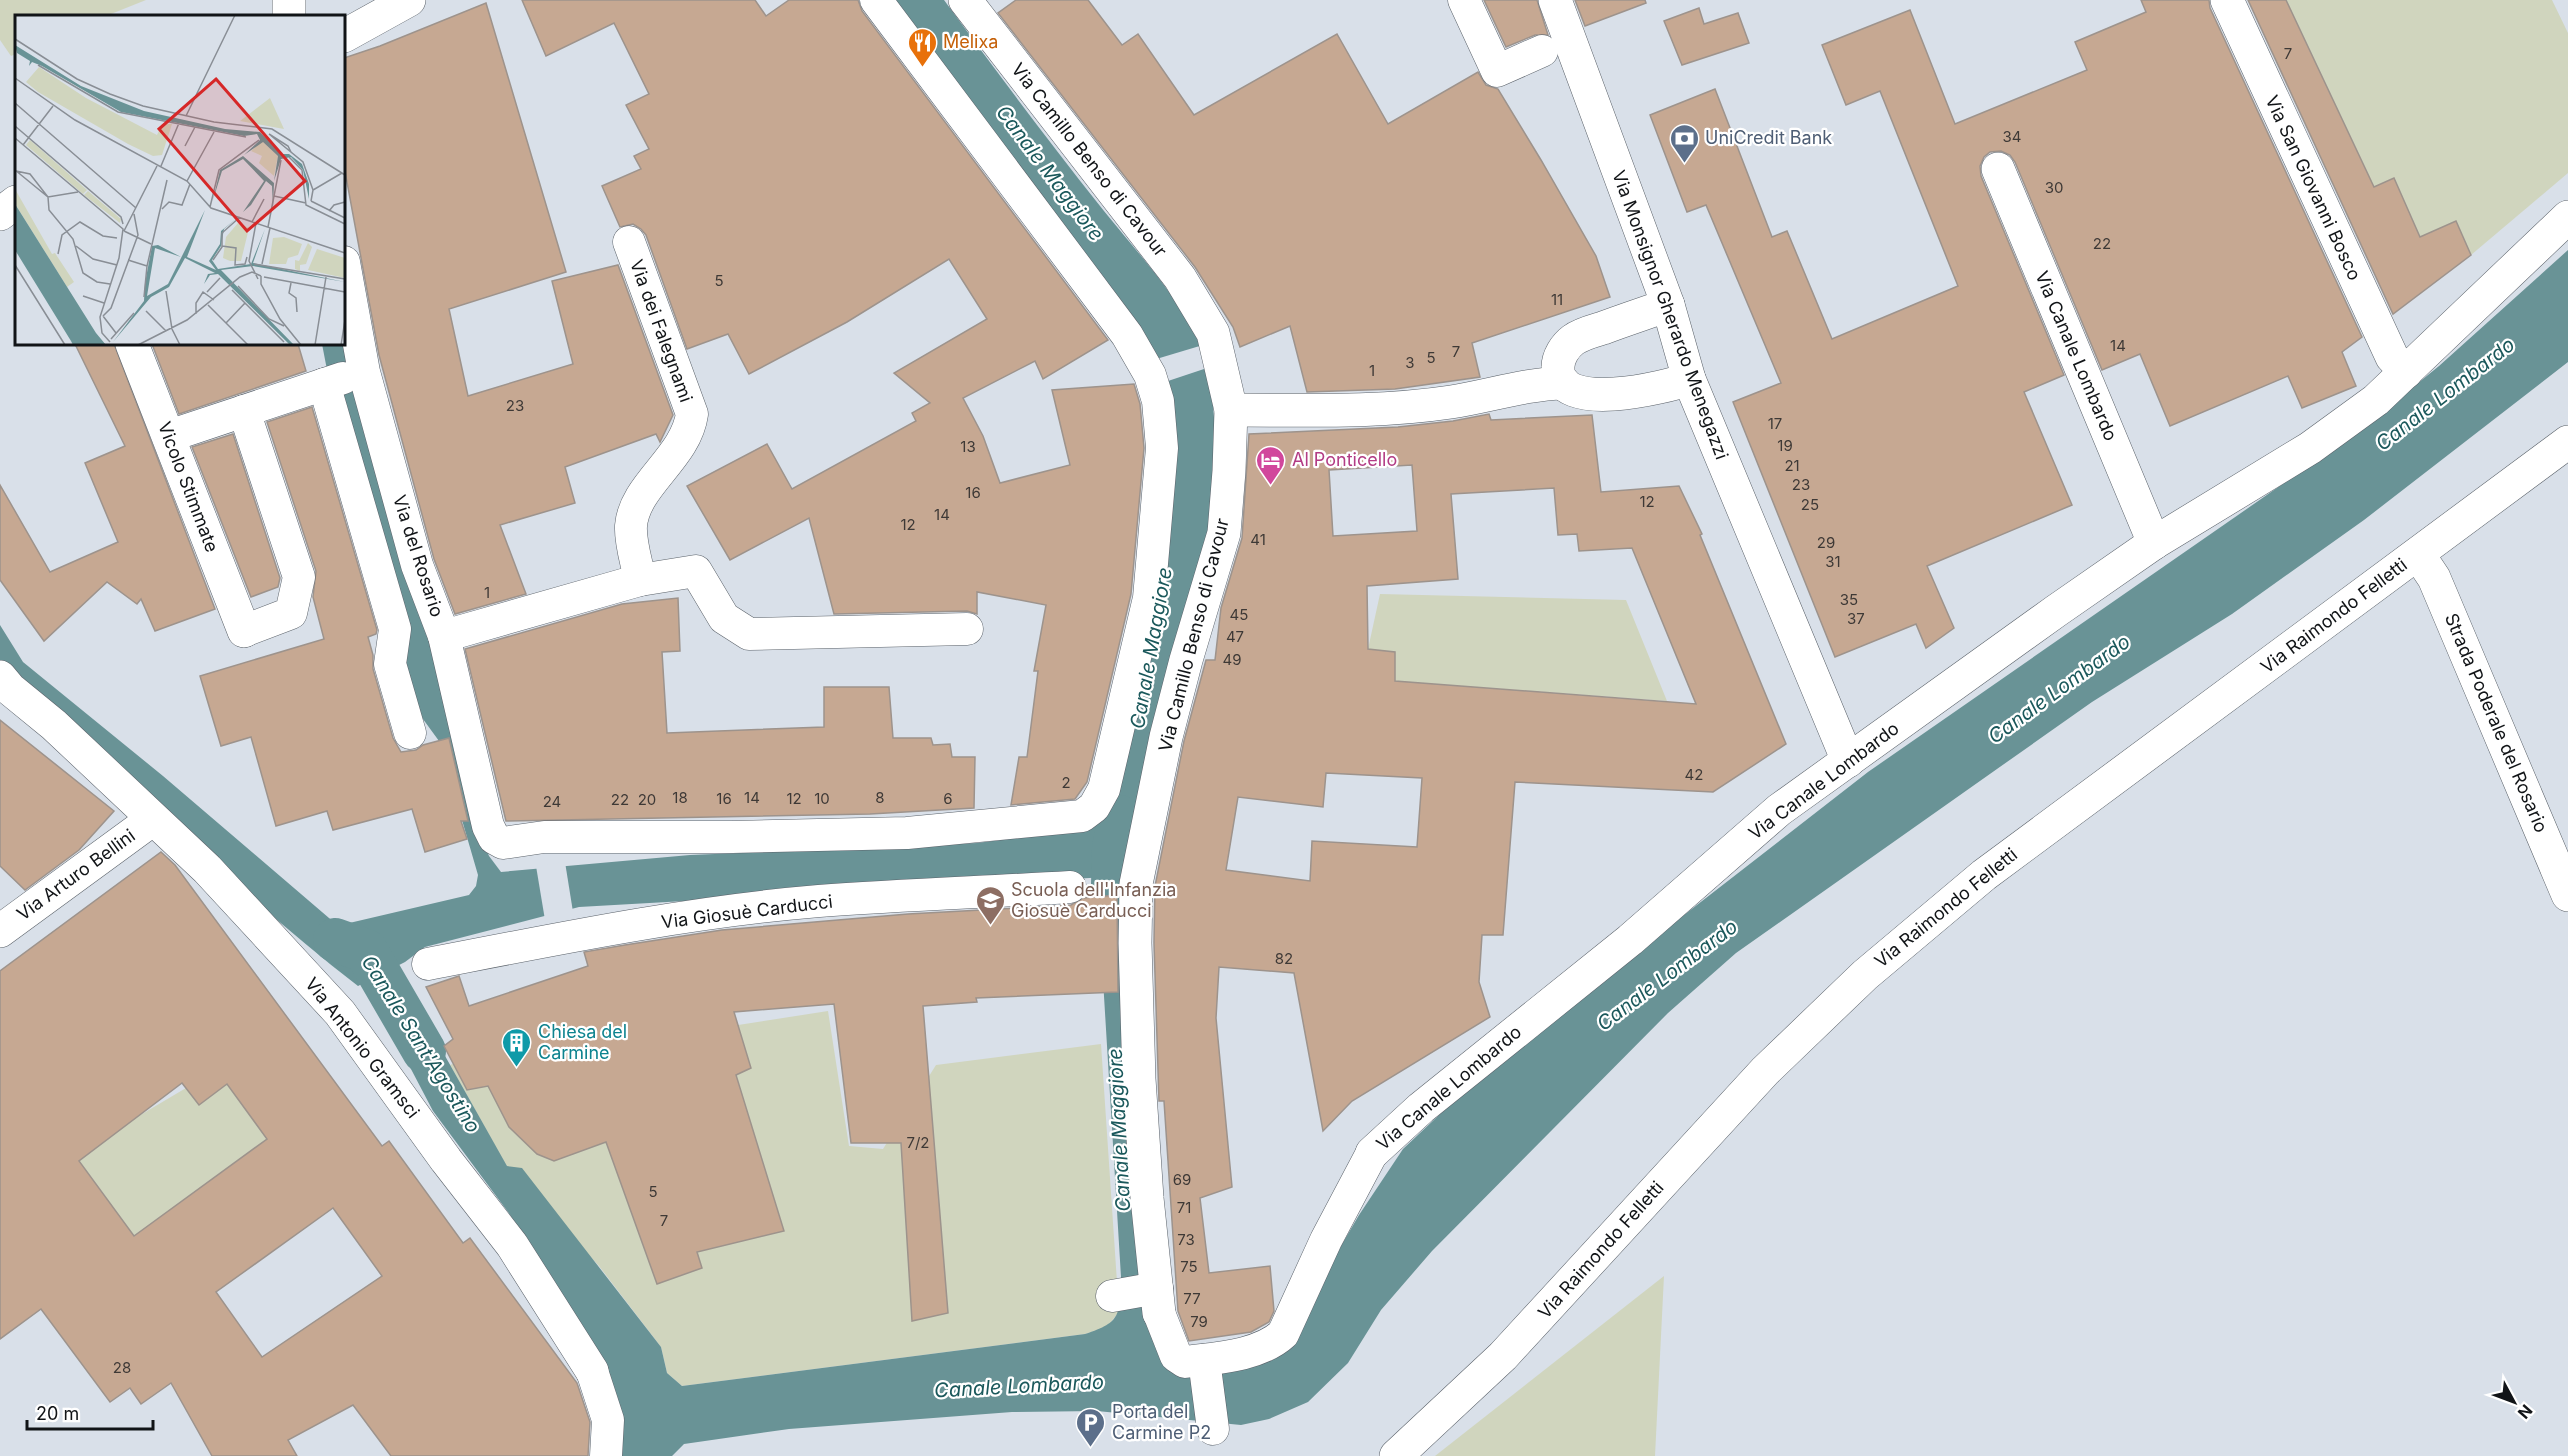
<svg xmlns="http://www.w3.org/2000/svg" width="2568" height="1456" viewBox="0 0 2568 1456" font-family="Inter,sans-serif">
<rect width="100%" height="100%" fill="#d9e0e9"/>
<!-- green -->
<g fill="#d0d5be">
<polygon points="0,0 146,0 106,16 16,16 16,54 11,56 0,40"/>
<polygon points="2286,0 2552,0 2568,33 2568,173 2471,255 2420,237 2374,187"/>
<polygon points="1380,594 1626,600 1667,701 1395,681 1395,652 1368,649"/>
<polygon points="828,1011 849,1146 883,1149 936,1065 1101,1044 1119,1312 1107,1327 1085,1334 682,1386 667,1373 661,1347 599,1266 507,1167 450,1065 482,1053 680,1034"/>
<polygon points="227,1084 267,1139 106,1258 98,1218 106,1197 79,1161 137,1117 186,1088 199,1105"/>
<polygon points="1664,1276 1655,1456 1435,1456"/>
</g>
<!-- water -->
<g fill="#699396">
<path d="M887 0H944C995 70 1047 139 1100 206 1130 244 1185 303 1200 346 1222 407 1215 473 1207 535L1124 876 579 907 425 947 405 962 358 986C231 888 117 772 0 663V625L23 662 163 776 336 924H345L469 895 476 886 478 875 439 741 412 704 328 375 322 344H344L423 617 480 834 489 856 501 872 690 855 977 843 1088 829 1171 417Z"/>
<path d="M2568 250V362L2364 520 2232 614 2092 702 1736 953 1668 1013 1432 1251 1381 1310 1348 1363 1308 1402 1269 1419 1241 1425 1097 1411 1012 1412 789 1429 684 1444 672 1456H617L569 1307 508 1212 433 1111 379 1008 413 991 444 1043 440 1047 507 1166 522 1168 661 1347 667 1373 682 1386 1085 1334C1123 1322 1119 1314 1121 1277L1102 963V896L1123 897 1162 1351 1261 1355 1320 1282 1359 1215 1403 1149 1454 1101 1639 950 1868 772 2359 431 2439 366Z"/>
</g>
<!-- pier -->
<g fill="#d9e0e9">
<polygon points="1203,345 1210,367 1162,383 1153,360"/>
<polygon points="565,862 573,912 545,920 536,866"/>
</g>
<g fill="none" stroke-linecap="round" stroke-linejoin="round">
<!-- canal -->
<g stroke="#699396" stroke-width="44">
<polyline points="335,940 366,951 424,1051"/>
<polyline points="1111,956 1114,848 1120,817"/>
</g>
</g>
<!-- building -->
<g fill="#c6a892" stroke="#9d938c" stroke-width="1.5" fill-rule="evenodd">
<polygon points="522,0 755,0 766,16 789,0 858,0 862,11 1108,340 1043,379 1035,361 963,398 983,436 1000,483 1070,465 1052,390 1134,384 1140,404 1144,448 1131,594 1087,782 1075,799 1011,805 1019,757 1027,757 1038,671 1034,671 1046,605 977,592 977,614 967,611 834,614 809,518 730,560 687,486 767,444 792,489 916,421 912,413 930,403 894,373 987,319 949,259 847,322 749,374 728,334 687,349 646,235 641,229 633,224 620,227 602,186 641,169 634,156 649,149 626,105 649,94 614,23 546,56"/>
<polygon points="1016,0 1088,0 1122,45 1138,34 1194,115 1337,34 1388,124 1478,72 1486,85 1498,89 1541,160 1596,256 1610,297 1472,343 1480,377 1395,389 1307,392 1290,326 1240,347 1233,327 1195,267 998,13"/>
<polygon points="1484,0 1537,0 1548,35 1535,35 1506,47"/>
<polygon points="1575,0 1645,0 1646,3 1585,26"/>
<polygon points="2141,0 2209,0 2210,8 2362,337 2342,352 2356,386 2302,408 2288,376 2170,426 2140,354 2102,370 2015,162 2010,155 2001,151 1990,152 1984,157 1980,166 1981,176 2064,375 2024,392 2072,505 1927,566 1954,628 1926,648 1916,624 1835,657 1733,402 1781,383 1706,205 1687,212 1650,115 1715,89 1772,237 1787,231 1832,339 1958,286 1880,91 1846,105 1822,45 1910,10 1955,124 2087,70 2075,42 2146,12"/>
<polygon points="2248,0 2286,0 2374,187 2394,178 2420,237 2456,221 2471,255 2393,314"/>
<polygon points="486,3 566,272 449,309 468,396 573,364 552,281 618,265 673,415 660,442 656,434 565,467 575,503 500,525 526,594 455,614 434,559 379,355 344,166 344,58 380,46"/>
<polygon points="1699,8 1704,24 1738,13 1749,43 1682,65 1664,21"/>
<polygon points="75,344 114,344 215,609 155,631 141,599 137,604 107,582 44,641 0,580 0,485 50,572 118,542 85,463 125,446"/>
<polygon points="152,344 298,344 306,371 179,414"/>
<polygon points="312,407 377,630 376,634 368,637 373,655 373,669 393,738 401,752 416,750 423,745 449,738 468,821 461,821 467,839 425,852 412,809 333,830 327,811 276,826 251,737 221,746 200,676 324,639 313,597 316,571 267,422"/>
<path d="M1489 414 1491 420 1592 415 1601 492 1679 486 1702 534 1700 535 1786 744 1713 792 1515 782 1503 935H1482L1479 982 1490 1017 1352 1101 1323 1131 1294 973 1219 967 1216 1018 1232 1187 1200 1198 1209 1273 1270 1266 1274 1311 1269 1322 1251 1332 1189 1341 1178 1311 1164 1101H1159L1154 943 1155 886 1184 741 1206 660H1215L1221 608 1242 538 1249 434 1398 427 1453 421ZM1412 465 1417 531 1333 536 1329 470ZM1554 488 1558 535 1577 534 1579 551 1632 548 1696 704 1395 681V652L1368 649 1367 586 1458 579 1451 494ZM1326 773 1422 778 1417 847 1312 841 1310 881 1226 870 1238 797 1323 807Z"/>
<polygon points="233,434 280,578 278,587 251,597 192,447"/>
<polygon points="678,598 680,651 662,652 667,733 824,727 824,687 889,687 893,738 931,738 933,745 950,744 952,757 975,757 974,808 870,814 506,821 465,649 622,604"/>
<polygon points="0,720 114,811 79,850 25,890 0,866"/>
<path d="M161 852 175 865 382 1146 389 1141 463 1243 470 1238 577 1383 590 1422 588 1456H391L353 1405 288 1440 297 1456H212L171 1383 141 1404 130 1388 110 1402 41 1309 0 1339V971ZM182 1083 199 1105 227 1084 267 1139 134 1236 79 1161ZM333 1208 382 1276 262 1357 216 1292Z"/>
<polygon points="1117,895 1118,992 976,998 977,1002 923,1006 948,1313 912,1321 901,1143 851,1143 834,1004 734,1012 751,1068 736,1075 784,1231 697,1252 702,1268 657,1284 606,1142 554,1161 537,1154 509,1127 488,1086 467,1090 444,1046 453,1039 426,987 459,976 469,1006 588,966 584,952 625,945 722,930 908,914 1071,905 1083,898"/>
</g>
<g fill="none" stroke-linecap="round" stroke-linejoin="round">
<defs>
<g id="pedestrian">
<polyline points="1464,0 1497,71 1542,51"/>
<path d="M629 242 692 414C686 458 634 485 631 526 630 543 637 563 640 580"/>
<polyline points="344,262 364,372 417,565 444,636 488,826 494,838 503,843 544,837 732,837 907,833 1082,816 1094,807 1104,789 1149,598 1162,448 1158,401 1150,375 1127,335 876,0"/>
<polyline points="324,384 395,629 390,664 410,733"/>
<polyline points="244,411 299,577 291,613 244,631"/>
<polyline points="169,436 343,378"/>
<polyline points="444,636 640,580 696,571 724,618 749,634 967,629"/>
<path d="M428 964C557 939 687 912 819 901 902 895 986 892 1070 887"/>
<polyline points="1112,1296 1157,1288"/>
<path d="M1159 1313 1176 1356 1185 1362C1216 1358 1259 1356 1283 1334L1326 1240 1372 1153"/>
<polyline points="1204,1360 1213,1429"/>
<polyline points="592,1371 608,1420 606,1456"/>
</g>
<g id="minor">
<polyline points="289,0 289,16"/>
<polyline points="965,0 1180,278 1213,333 1231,410 1229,471 1224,533 1186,660 1166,737 1136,884 1135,943 1139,1079 1147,1198 1159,1313"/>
<polyline points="1555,0 1668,305 1689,379 1848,761"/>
<polyline points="2227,0 2392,357 2406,372"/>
<polyline points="344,36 409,0"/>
<polyline points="1998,169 2154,543"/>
<polyline points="0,214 16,202"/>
<path d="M1668 305C1646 313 1624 320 1603 328 1593 331 1581 334 1573 340 1565 346 1558 357 1558 367 1555 415 1667 387 1689 379"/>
<polyline points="132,344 244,631"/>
<path d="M1231 410C1304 410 1378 413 1451 402 1489 396 1525 384 1564 383"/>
<polyline points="2418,554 2434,578 2568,895"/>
<polyline points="0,677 10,689 54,725 207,869 340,1013 446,1160 512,1245 592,1371"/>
<polyline points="0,931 153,819"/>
<polyline points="1372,1153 1421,1108 1630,940 1779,810 2056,611 2154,543 2310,448 2376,400 2568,217"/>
</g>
<polyline id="secondary" points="1396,1456 1503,1356 1765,1071 1865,975 1984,875 2568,442"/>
</defs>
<!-- pedestrian casing -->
<use href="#pedestrian" stroke="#5b626a" stroke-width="33"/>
<!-- minor casing -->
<use href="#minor" stroke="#5b626a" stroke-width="34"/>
<!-- secondary casing -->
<use href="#secondary" stroke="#5b626a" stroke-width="34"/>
<!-- pedestrian -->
<use href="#pedestrian" stroke="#fff" stroke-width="32"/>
<!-- minor -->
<use href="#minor" stroke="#fff" stroke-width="33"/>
<!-- secondary -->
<use href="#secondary" stroke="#fff" stroke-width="33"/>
</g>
<!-- icons -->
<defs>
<symbol id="restaurant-pin" viewBox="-11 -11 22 30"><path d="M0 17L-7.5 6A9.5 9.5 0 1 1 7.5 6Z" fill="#e8710a" stroke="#fff"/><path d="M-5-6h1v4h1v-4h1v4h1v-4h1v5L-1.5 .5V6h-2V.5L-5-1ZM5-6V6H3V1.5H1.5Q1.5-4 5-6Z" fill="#fff"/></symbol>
<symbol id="bank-pin" viewBox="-11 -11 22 30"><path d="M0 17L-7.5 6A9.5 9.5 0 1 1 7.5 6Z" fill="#5c6f8a" stroke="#fff"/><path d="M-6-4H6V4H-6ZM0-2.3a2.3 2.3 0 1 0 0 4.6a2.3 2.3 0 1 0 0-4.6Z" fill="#fff"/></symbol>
<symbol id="hotel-pin" viewBox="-11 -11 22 30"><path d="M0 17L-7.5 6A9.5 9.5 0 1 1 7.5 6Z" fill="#d1479c" stroke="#fff"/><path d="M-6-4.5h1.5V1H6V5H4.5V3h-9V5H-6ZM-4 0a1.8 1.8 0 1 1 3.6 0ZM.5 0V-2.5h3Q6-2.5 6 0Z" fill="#fff"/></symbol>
<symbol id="school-pin" viewBox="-11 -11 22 30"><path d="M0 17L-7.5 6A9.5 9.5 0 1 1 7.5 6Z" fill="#8d6e63" stroke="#fff"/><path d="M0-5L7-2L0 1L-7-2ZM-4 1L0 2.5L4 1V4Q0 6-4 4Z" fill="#fff"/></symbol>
<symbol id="building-pin" viewBox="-11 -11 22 30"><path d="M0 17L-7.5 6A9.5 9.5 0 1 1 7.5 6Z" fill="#0f9aa8" stroke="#fff"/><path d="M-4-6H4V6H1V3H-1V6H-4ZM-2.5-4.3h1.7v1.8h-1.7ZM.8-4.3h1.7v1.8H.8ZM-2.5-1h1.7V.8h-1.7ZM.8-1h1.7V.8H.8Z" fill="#fff"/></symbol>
<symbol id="parking-pin" viewBox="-11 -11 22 30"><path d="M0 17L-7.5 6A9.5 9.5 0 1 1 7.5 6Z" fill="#5c6f8a" stroke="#fff"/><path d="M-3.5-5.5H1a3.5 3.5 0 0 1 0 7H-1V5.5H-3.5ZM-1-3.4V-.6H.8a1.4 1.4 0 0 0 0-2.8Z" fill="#fff"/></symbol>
</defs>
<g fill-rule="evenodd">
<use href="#restaurant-pin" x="906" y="26" width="33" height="45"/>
<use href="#bank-pin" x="1668" y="122" width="33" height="45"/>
<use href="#hotel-pin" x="1254" y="444" width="33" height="45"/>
<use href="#school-pin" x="974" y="884" width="33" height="45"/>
<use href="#building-pin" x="500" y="1026" width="33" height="45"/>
<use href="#parking-pin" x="1074" y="1406" width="33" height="45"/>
</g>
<g text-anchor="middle" stroke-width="4.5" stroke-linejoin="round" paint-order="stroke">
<!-- number labels -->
<g font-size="15" fill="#3e3936">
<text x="2288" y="59">7</text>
<text x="2012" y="142">34</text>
<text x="2054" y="193">30</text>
<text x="2102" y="249">22</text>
<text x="719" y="286">5</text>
<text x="1557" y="305">11</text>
<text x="2118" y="351">14</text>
<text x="1456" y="357">7</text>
<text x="1431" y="363">5</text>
<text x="1410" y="368">3</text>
<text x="1372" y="376">1</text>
<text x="515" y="411">23</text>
<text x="1775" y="429">17</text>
<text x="1785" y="451">19</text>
<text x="968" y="452">13</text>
<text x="1792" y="471">21</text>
<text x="1801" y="490">23</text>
<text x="973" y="498">16</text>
<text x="1647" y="507">12</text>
<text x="1810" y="510">25</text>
<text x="942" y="520">14</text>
<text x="908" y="530">12</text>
<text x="1258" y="545">41</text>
<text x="1826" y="548">29</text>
<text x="1833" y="567">31</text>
<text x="487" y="598">1</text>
<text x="1849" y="605">35</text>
<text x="1239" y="620">45</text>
<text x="1856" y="624">37</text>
<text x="1235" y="642">47</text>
<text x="1232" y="665">49</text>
<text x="1694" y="780">42</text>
<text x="1066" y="788">2</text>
<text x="680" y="803">18</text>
<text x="752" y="803">14</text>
<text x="880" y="803">8</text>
<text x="724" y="804">16</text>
<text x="794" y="804">12</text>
<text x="822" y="804">10</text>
<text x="948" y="804">6</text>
<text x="620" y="805">22</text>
<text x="647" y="805">20</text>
<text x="552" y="807">24</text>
<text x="1284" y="964">82</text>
<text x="918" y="1148">7/2</text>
<text x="1182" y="1185">69</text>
<text x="653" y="1197">5</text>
<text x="1184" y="1213">71</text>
<text x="664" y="1226">7</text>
<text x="1186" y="1245">73</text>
<text x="1189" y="1272">75</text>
<text x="1192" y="1304">77</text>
<text x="1199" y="1327">79</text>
<text x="122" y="1373">28</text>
</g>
<!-- food labels -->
<g font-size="18" fill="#c56008" stroke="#fff" text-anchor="start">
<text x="943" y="48">Melixa</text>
</g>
<!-- service labels -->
<g font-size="18" fill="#4e5e75" stroke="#fff" text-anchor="start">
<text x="1705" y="144">UniCredit Bank</text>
<text x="1112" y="1418">Porta del<tspan x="1112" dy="21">Carmine P2</tspan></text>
</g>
<!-- street labels -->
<g font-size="18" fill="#111417" stroke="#fff">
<text transform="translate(1089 160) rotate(52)" y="6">Via Camillo Benso di Cavour</text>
<text transform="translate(2313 188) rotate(65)" y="6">Via San Giovanni Bosco</text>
<text transform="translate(1670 315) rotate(70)" y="6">Via Monsignor Gherardo Menegazzi</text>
<text transform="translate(661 331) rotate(70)" y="6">Via dei Falegnami</text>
<text transform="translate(2076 356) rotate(67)" y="6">Via Canale Lombardo</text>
<text transform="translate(188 487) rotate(69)" y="6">Vicolo Stimmate</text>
<text transform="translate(418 556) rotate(72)" y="6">Via del Rosario</text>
<text transform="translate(2334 616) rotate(-37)" y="6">Via Raimondo Felletti</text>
<text transform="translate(1194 635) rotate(-76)" y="6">Via Camillo Benso di Cavour</text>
<text transform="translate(2496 723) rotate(67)" y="6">Strada Poderale del Rosario</text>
<text transform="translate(1824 781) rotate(-37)" y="6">Via Canale Lombardo</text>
<text transform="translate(76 875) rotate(-36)" y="6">Via Arturo Bellini</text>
<text transform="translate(1946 908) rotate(-39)" y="6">Via Raimondo Felletti</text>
<text transform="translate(747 912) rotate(-7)" y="6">Via Giosuè Carducci</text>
<text transform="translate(362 1048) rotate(52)" y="6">Via Antonio Gramsci</text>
<text transform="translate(1449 1088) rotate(-40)" y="6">Via Canale Lombardo</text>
<text transform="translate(1601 1250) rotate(-48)" y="6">Via Raimondo Felletti</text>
</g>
<!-- hotel labels -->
<g font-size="18" fill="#b23c85" stroke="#fff" text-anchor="start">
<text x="1292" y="466">Al Ponticello</text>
</g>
<!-- education labels -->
<g font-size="18" fill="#785e54" stroke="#fff" text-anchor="start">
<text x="1011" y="896">Scuola dell'Infanzia<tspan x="1011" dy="21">Giosuè Carducci</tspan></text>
</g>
<!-- culture labels -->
<g font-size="18" fill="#0d838f" stroke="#fff" text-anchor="start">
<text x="538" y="1038">Chiesa del<tspan x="538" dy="21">Carmine</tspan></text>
</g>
<!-- water labels -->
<g font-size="20" font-style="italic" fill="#1a585b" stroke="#fff">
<text transform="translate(1050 173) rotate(53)" y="7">Canale Maggiore</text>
<text transform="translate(2445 394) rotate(-38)" y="7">Canale Lombardo</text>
<text transform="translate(1151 648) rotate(-80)" y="7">Canale Maggiore</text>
<text transform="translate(2059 689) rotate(-36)" y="7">Canale Lombardo</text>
<text transform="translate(1667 975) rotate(-37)" y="7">Canale Lombardo</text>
<text transform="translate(421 1044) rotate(58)" y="7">Canale Sant'Agostino</text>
<text transform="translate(1119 1130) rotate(-93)" y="7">Canale Maggiore</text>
<text transform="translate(1019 1386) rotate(-3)" y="7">Canale Lombardo</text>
</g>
</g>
<!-- overview -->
<g transform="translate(15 15)">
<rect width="330" height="330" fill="#d9e0e9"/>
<path d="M24 52 71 83 142 120 147 109H157L147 140 138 141 113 129 23 77 11 67ZM255 83 269 114 225 106ZM15 125 72 175 68 179 11 130ZM247 126 263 141 259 161 244 148 247 141 236 136ZM0 174 37 239 40 238 59 267 52 272 0 189ZM73 176 106 204 105 208 69 180ZM223 208 234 213 226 246H215L208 243 211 222ZM269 222 287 229 283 240 273 243 271 249H254L258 223ZM293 228 297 232 291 249 285 250V256L280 254V245L284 246ZM302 234 330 243V263L293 255Z" fill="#d0d5be"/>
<path d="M0 30 66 71 129 96 210 114 245 117 266 139H274L287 149 294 169V184L288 155 276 142 266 144 259 166 263 141 248 127 229 140 245 125 242 119 229 121 106 97 27 51 17 47 14 51 15 46 2 38ZM228 141 259 168 258 193 257 171 251 166 236 190 228 197 249 166 228 144 207 156 198 185 205 155ZM0 189 81 318 91 330H58L56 326 0 235ZM190 195 172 242 201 255 194 246 205 229 206 216 222 203 209 214 206 231 197 245 203 254 236 249 250 214 238 248 330 267 238 251 206 255 279 330H275L203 259 195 260 189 269 193 259 200 258 170 243 154 272 136 282 98 327 129 286 130 268 137 231 143 230 166 242 140 233 132 281 153 269Z" fill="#699396"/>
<path fill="none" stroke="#898e95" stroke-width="1.5" d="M0 24 62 64 95 79 128 91 199 107 257 114 330 160M23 50 103 97 231 122M0 63 60 105 172 166 196 193 330 238M0 88 121 193M171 101 220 0M0 111 106 202 108 209M254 119 288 147 298 175M254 119 273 131 276 137M0 123 108 214 104 243 85 302 87 318 95 327M8 130 38 91M170 131 180 112M274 142 287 155 291 190 330 209M146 151 164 108M0 155 33 182 63 177M1 156 15 159 33 182 34 195 58 224 68 258 82 267 95 269M172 166 199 117M259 181 291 188M296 186 298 175 327 158M296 186 330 203M195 192 204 155 244 125M147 194 154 187 167 190 175 169M314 196 319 190 330 187M237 207 249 184M241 208 234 246 243 264M253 212 266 145M109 216 142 151M109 216 136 229M61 231 78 244 102 250M207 231 221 233 220 250 230 249 232 242M43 239 47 220 65 207 88 221 102 223M113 245 132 251M198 245 207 232V218L225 202M239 249 330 264M247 249 255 213M0 250 50 330M246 261V269L265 304 286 330M249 262 330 277M276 268 274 278 281 283 282 297M223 271 254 304 269 311M217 275 269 327M151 276 157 314 165 330M192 277 205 263M68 281 89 288M129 282 132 251 152 165M193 290 233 330M131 296 151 316M181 299V288L188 277 199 285M88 301 96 293 123 220 119 199M88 301 101 318M211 308 230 288M96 324 119 298M123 330 172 305 225 262 237 257 246 261M300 330 311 262M326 330 330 305"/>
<path fill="#d62828" fill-opacity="0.15" stroke="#d62828" stroke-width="3" d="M201 64 290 166 232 216 144 114Z"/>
<rect width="330" height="330" fill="none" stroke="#111417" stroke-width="3"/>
</g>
<!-- north arrow -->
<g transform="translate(2514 1402) rotate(131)" stroke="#ffffff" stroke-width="4.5" paint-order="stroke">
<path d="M0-4.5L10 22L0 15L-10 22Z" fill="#111417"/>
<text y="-9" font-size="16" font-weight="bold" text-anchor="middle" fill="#111417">N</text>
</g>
<!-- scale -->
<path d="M27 1420v9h126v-9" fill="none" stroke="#111417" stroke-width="3"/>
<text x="36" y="1420" font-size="18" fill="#111417" stroke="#ffffff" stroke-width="4.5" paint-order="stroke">20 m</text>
</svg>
